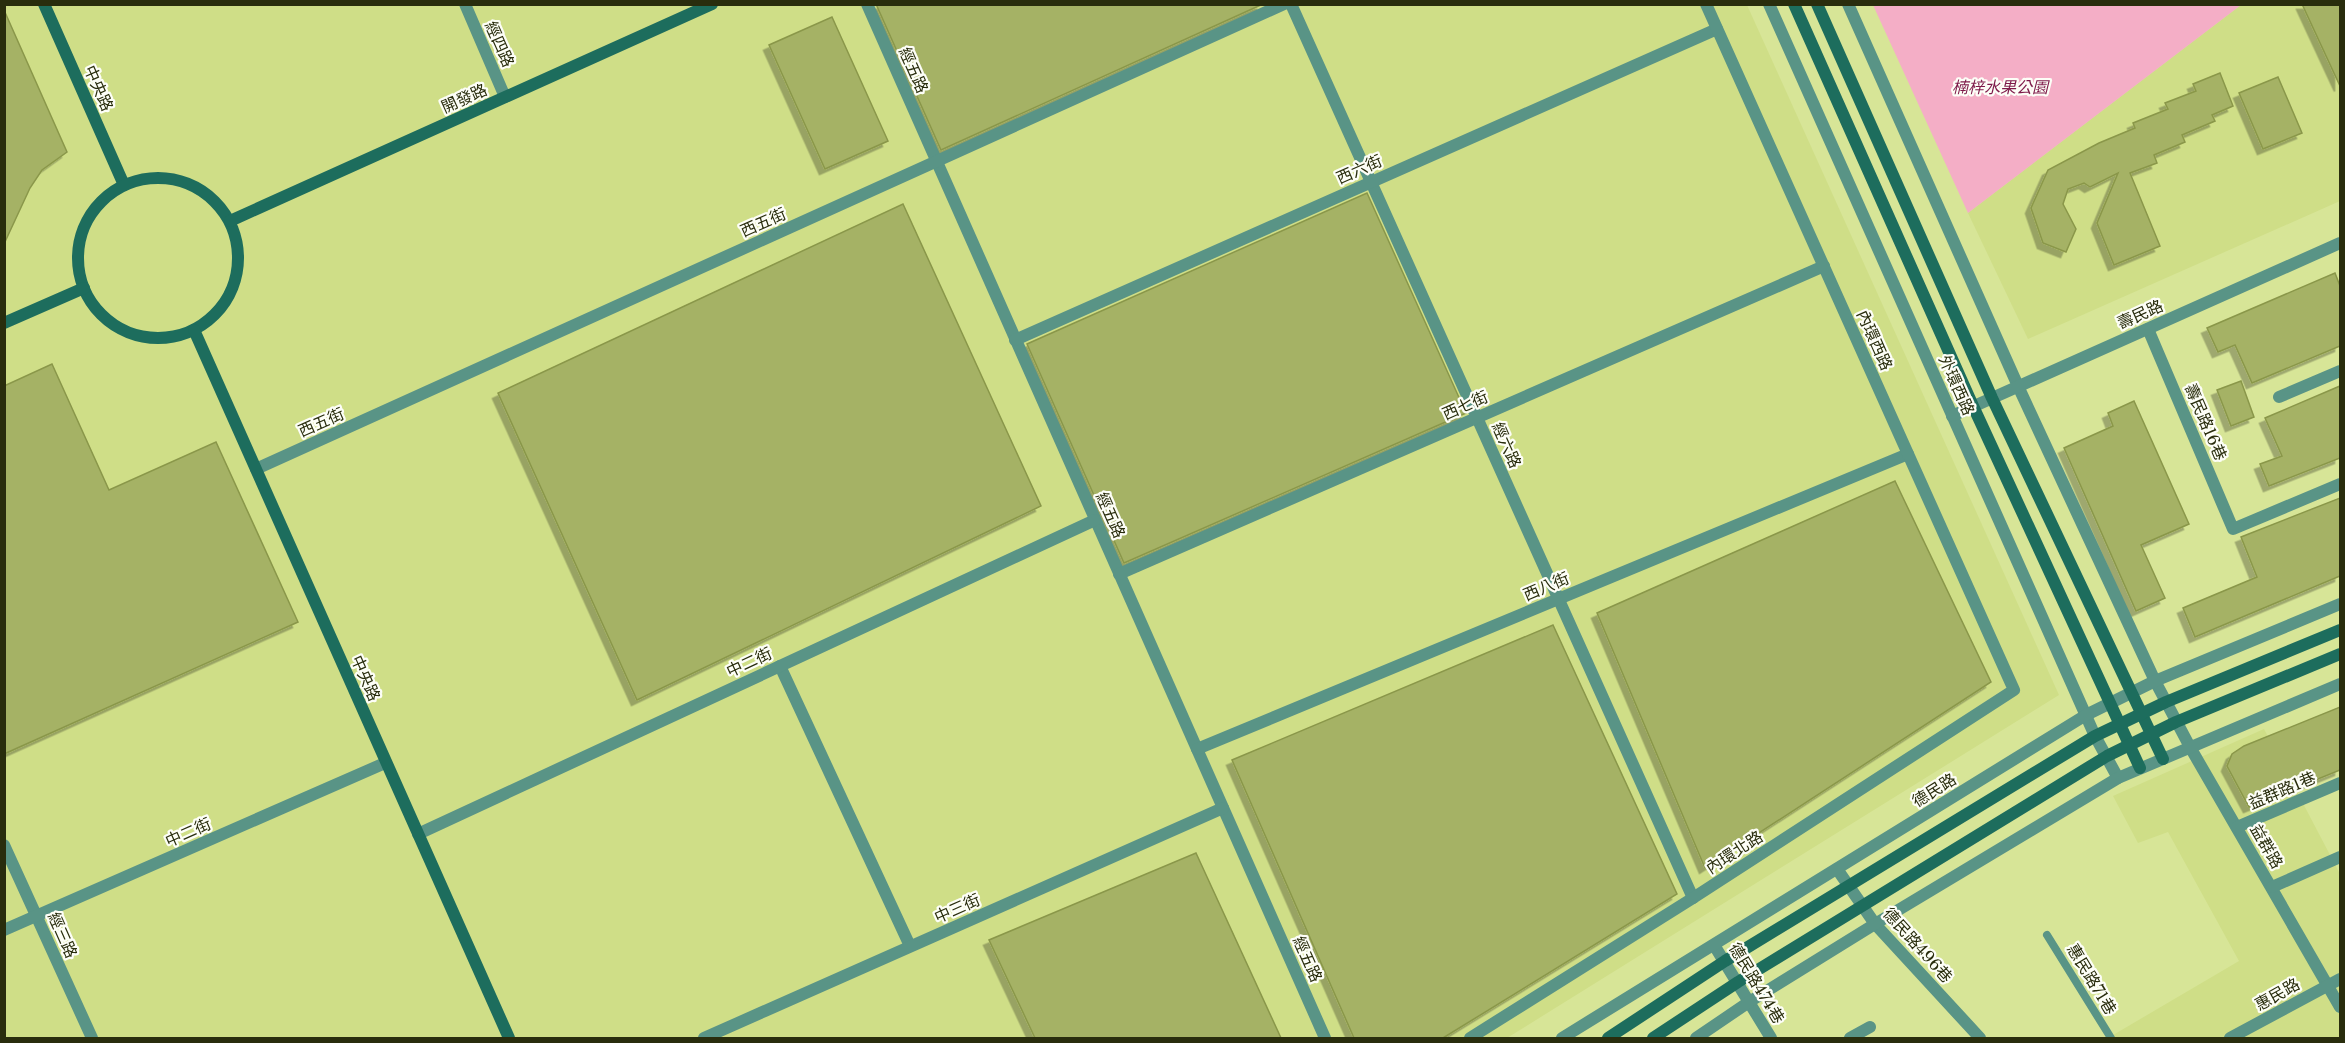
<svg xmlns="http://www.w3.org/2000/svg" width="2345" height="1043" viewBox="0 0 2345 1043" font-family="'Libre Baskerville','Noto Sans TC',serif">
<defs>
<filter id="shadow"><feDropShadow dx="-5.5" dy="5.5" stdDeviation="0" flood-color="#0004"/></filter>
</defs>
<rect width="100%" height="100%" fill="#d7e597"/>
<!-- built -->
<g fill="#cfde87">
<polygon points="5,5 1747,5 2059,695 1507,1038 5,1038"/>
<polygon points="2241,5 2340,5 2340,201 2028,339 1968,213"/>
<polygon points="2264,729 2340,874 2340,1038 2108,1038 2239,961 2168,832 2138,843 2113,796"/>
</g>
<!-- green -->
<polygon fill="#f4aec6" points="1873,5 2241,5 1968,213"/>
<!-- building -->
<g fill="#a5b265" stroke="#8a974a" stroke-width="1.5" filter="url(#shadow)">
<polygon points="876,4 1263,4 941,150"/>
<polygon points="2302,4 2340,4 2340,86"/>
<polygon points="4,10 67,152 42,170 30,188 4,244"/>
<polygon points="832,17 888,141 825,169 769,45"/>
<polygon points="2220,73 2233,106 2212,115 2215,121 2182,135 2185,142 2154,155 2157,163 2130,173 2160,246 2114,265 2097,223 2118,173 2090,187 2084,183 2068,189 2063,204 2076,229 2066,252 2043,243 2031,208 2048,170 2099,143 2135,128 2133,123 2168,109 2165,103 2196,91 2193,84"/>
<polygon points="2278,77 2302,133 2263,149 2239,93"/>
<polygon points="1367,193 1466,413 1124,563 1027,344"/>
<polygon points="903,204 1041,506 637,700 498,393"/>
<polygon points="2335,273 2340,286 2340,346 2252,383 2235,345 2218,352 2207,328"/>
<polygon points="52,364 109,490 216,442 298,622 4,754 4,386"/>
<polygon points="2241,381 2254,417 2231,426 2217,390"/>
<polygon points="2340,386 2340,458 2269,486 2260,464 2282,456 2265,418"/>
<polygon points="2134,401 2189,524 2141,545 2165,598 2136,611 2064,448 2113,426 2108,413"/>
<polygon points="1895,481 1991,682 1705,868 1597,613"/>
<polygon points="2340,498 2340,576 2195,637 2183,608 2257,577 2241,537"/>
<polygon points="1553,625 1677,894 1443,1038 1354,1038 1232,760"/>
<polygon points="2340,707 2340,770 2249,807 2227,766 2232,754 2244,746"/>
<polygon points="1196,853 1281,1038 1035,1038 989,940"/>
</g>
<g fill="none" stroke-linecap="round" stroke-linejoin="round">
<!-- lane -->
<polyline stroke="#599486" stroke-width="8" points="2047,935 2111,1038"/>
<!-- street -->
<g stroke="#599486" stroke-width="12">
<polyline points="465,4 505,97"/>
<polyline points="867,4 1325,1038"/>
<polyline points="1291,4 1693,898"/>
<polyline points="1769,4 2095,736 2118,778"/>
<polyline points="1848,4 2018,386 2155,681 2190,747 2340,1007"/>
<polyline points="2148,329 2233,529 2340,484"/>
<polyline points="1015,340 1717,29"/>
<polyline points="2279,397 2340,371"/>
<polyline points="1952,416 2340,243"/>
<polyline points="256,469 1284,4"/>
<polyline points="1119,574 1824,266"/>
<polyline points="780,666 910,946"/>
<polyline points="1197,749 1908,454"/>
<polyline points="2237,827 2340,783"/>
<polyline points="418,834 1095,520"/>
<polyline points="4,845 92,1038"/>
<polyline points="1837,869 1875,924 1980,1038"/>
<polyline points="2272,887 2340,857"/>
<polyline points="4,930 385,763"/>
<polyline points="1714,945 1771,1038"/>
<polyline points="704,1038 1223,808"/>
<polyline points="1470,1038 1693,898 2014,690 1706,4"/>
<polyline points="1562,1038 2086,715 2155,681 2340,604"/>
<polyline points="1696,1038 1749,1002 1875,924 2118,778 2340,684"/>
<polyline points="1850,1038 1870,1027"/>
<polyline points="2230,1038 2340,979"/>
</g>
<!-- secondary -->
<g stroke="#1d6d5d" stroke-width="12">
<polyline points="44,4 124,185"/>
<polyline points="1794,4 1973,406 2140,768"/>
<polyline points="1817,4 1992,398 2163,759"/>
<circle cx="158" cy="258" r="80"/>
<polyline points="230,221 712,4"/>
<polyline points="4,323 84,288"/>
<polyline points="194,330 509,1038"/>
<polyline points="1608,1038 1725,961 2095,736 2166,702 2340,630"/>
<polyline points="1653,1038 1738,982 2107,756 2176,722 2340,654"/>
</g>
</g>
<g text-anchor="middle" stroke-width="4.5" stroke-linejoin="round" paint-order="stroke">
<!-- street labels -->
<g font-size="16" fill="#292d0d" stroke="#fdfef7">
<text transform="translate(500 44) rotate(66)" y="6">經四路</text>
<text transform="translate(914 70) rotate(66)" y="6">經五路</text>
<text transform="translate(99 88) rotate(66)" y="6">中央路</text>
<text transform="translate(464 98) rotate(-24)" y="6">開發路</text>
<text transform="translate(1359 169) rotate(-24)" y="6">西六街</text>
<text transform="translate(763 222) rotate(-24)" y="6">西五街</text>
<text transform="translate(2140 314) rotate(-24)" y="6">壽民路</text>
<text transform="translate(1875 340) rotate(66)" y="6">內環西路</text>
<text transform="translate(1957 385) rotate(66)" y="6">外環西路</text>
<text transform="translate(1465 405) rotate(-24)" y="6">西七街</text>
<text transform="translate(321 422) rotate(-24)" y="6">西五街</text>
<text transform="translate(2206 422) rotate(67)" y="6">壽民路16巷</text>
<text transform="translate(1507 445) rotate(66)" y="6">經六路</text>
<text transform="translate(1111 515) rotate(66)" y="6">經五路</text>
<text transform="translate(1546 586) rotate(-23)" y="6">西八街</text>
<text transform="translate(749 662) rotate(-25)" y="6">中二街</text>
<text transform="translate(366 678) rotate(66)" y="6">中央路</text>
<text transform="translate(1934 790) rotate(-32)" y="6">德民路</text>
<text transform="translate(2282 790) rotate(-23)" y="6">益群路1巷</text>
<text transform="translate(188 832) rotate(-24)" y="6">中二街</text>
<text transform="translate(2267 846) rotate(60)" y="6">益群路</text>
<text transform="translate(1734 852) rotate(-33)" y="6">內環北路</text>
<text transform="translate(957 908) rotate(-24)" y="6">中三街</text>
<text transform="translate(63 935) rotate(66)" y="6">經三路</text>
<text transform="translate(1918 945) rotate(48)" y="6">德民路496巷</text>
<text transform="translate(1308 959) rotate(66)" y="6">經五路</text>
<text transform="translate(2092 979) rotate(59)" y="6">惠民路71巷</text>
<text transform="translate(1757 983) rotate(59)" y="6">德民路474巷</text>
<text transform="translate(2277 994) rotate(-29)" y="6">惠民路</text>
</g>
<!-- park labels -->
<g font-size="16" font-style="italic" fill="#7d1949" stroke="#fdfef7">
<text x="2000" y="93">楠梓水果公園</text>
</g>
</g>
<!-- border -->
<rect width="2345" height="1043" fill="none" stroke="#292d0d" stroke-width="12"/>
</svg>
